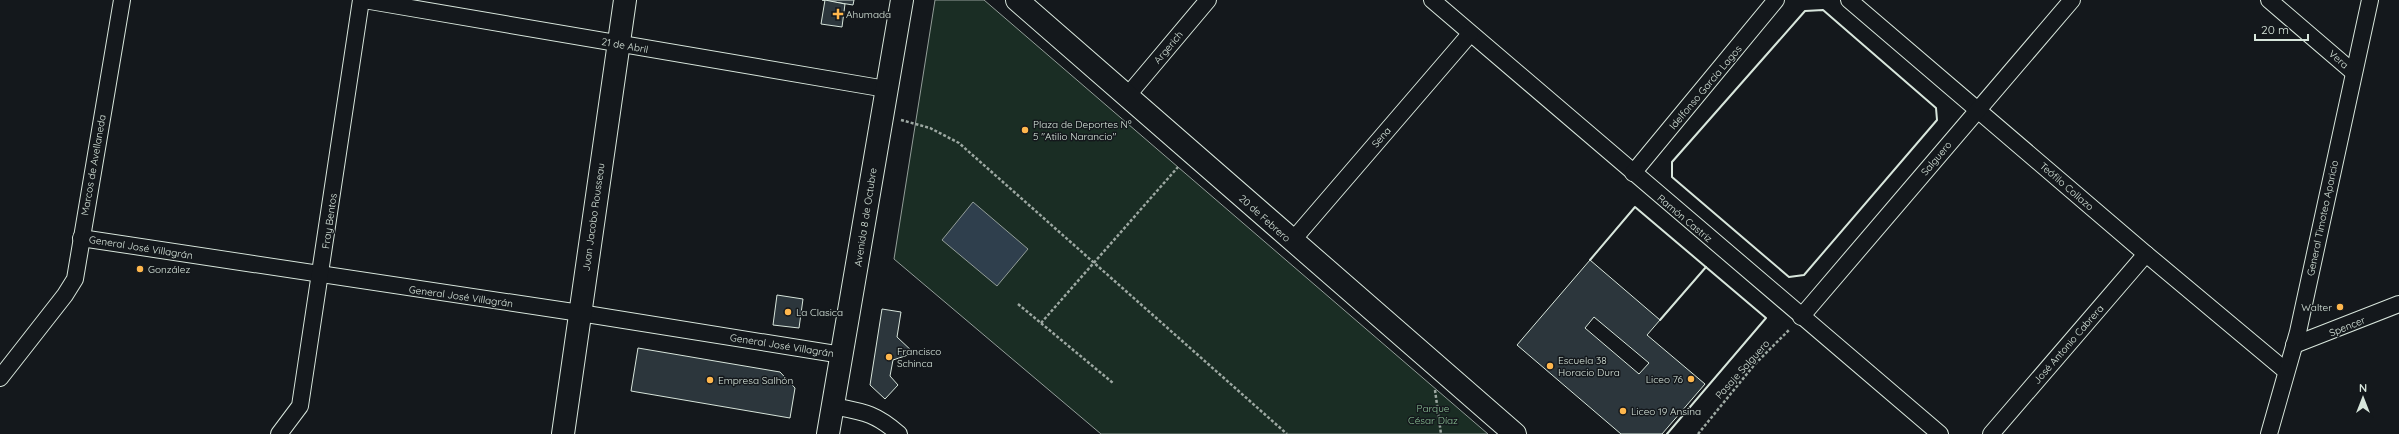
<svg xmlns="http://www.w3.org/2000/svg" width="2399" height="434" viewBox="0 0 2399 434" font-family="Quicksand,sans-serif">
<rect width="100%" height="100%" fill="#14181c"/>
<!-- green -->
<polygon fill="#1a2d24" stroke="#939e99" points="935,0 984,0 1488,434 1101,434 894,259"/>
<!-- water -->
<polygon fill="#2f3f4d" stroke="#939e99" points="973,202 1028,249 997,286 942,240"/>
<!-- building -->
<g fill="#2c363c" stroke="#d8e6dc" fill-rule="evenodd">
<polygon points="822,0 854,0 853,5"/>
<polygon points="825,0 845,4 842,27 821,24"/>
<path d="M1590 260 1660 320 1647 335 1705 384 1662 434H1621L1517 345ZM1594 317 1649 363 1639 374 1585 328Z"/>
<polygon points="777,295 803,299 799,328 773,325"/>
<polygon points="882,309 901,312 897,337 914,353 893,360 890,376 898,385 885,399 870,385"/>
<polygon points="638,348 780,372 795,388 790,418 631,391"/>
</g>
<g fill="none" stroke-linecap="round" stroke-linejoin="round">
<defs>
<g id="street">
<polyline points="364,0 886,89"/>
<polyline points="1432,0 1940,434"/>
<polyline points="1849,0 2146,254 2286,371"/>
<polyline points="2269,0 2353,72"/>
<polyline points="1128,95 1208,0"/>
<polyline points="1633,173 1776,0"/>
<polyline points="81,238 580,313 842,355"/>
<polyline points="1292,241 1470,34"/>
<polyline points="1801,317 2072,0"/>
<polyline points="2294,345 2399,304"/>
<polyline points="0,378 65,295 75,279 122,0"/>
<path d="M833 406C864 412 875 413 899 434"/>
<polyline points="279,434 300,406 361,0"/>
<polyline points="1991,434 2146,254"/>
<polyline points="2269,434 2298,332 2370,0"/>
</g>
<g id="secondary">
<polyline points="1017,0 1515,434"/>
<polyline points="563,434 625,0"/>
</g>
<polyline id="primary" points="828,434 902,0"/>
</defs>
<!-- street casing -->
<use href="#street" stroke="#d8e6dc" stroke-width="18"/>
<!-- secondary casing -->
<use href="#secondary" stroke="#d8e6dc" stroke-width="24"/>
<!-- primary casing -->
<use href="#primary" stroke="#d8e6dc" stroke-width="24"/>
<!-- path -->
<g stroke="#9da8a2" stroke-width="2.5" stroke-dasharray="3 2" stroke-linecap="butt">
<polyline points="901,120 930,128 959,143 1287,434"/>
<polyline points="1018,304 1113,383"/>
<polyline points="1041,323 1178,167"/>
<polyline points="1435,390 1441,434"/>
<polyline points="1698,434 1755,364 1790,329"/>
</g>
<!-- street -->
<use href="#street" stroke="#14181c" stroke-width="16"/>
<!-- secondary -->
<use href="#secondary" stroke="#14181c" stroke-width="22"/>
<!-- primary -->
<use href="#primary" stroke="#14181c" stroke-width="22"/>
<!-- wall -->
<g stroke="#d8e6dc" stroke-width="2">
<polygon points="1823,10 1936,108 1937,120 1804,275 1789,277 1672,177 1672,162 1805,11"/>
<polyline points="1590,260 1635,207 1766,318 1667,434"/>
<polyline points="1660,320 1706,267"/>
</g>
</g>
<!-- markers -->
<g fill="#ffb74d" stroke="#14181c" stroke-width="1.5">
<path d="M836 8h4v4h4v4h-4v4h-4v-4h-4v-4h4z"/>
<circle cx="1025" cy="130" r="4"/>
<circle cx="140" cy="269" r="4"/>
<circle cx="2340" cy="307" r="4"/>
<circle cx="788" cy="312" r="4"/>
<circle cx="889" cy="357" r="4"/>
<circle cx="1550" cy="366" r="4"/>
<circle cx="1691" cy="379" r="4"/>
<circle cx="710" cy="380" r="4"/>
<circle cx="1623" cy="411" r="4"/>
</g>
<g text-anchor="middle" stroke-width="3" stroke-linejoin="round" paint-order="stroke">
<!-- poi labels -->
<g font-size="10" fill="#d8e6dc" stroke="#14181c" text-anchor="start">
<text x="846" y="18">Ahumada</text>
<text x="1033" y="128">Plaza de Deportes Nº<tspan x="1033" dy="12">5 "Atilio Narancio"</tspan></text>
<text x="148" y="273">González</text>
<text x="2332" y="311" text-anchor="end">Walter</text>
<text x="796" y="316">La Clasica</text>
<text x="897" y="355">Francisco<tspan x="897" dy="12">Schinca</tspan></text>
<text x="1558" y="364">Escuela 38<tspan x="1558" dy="12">Horacio Dura</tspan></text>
<text x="1683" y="383" text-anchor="end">Liceo 76</text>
<text x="718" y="384">Empresa Salhón</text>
<text x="1631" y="415">Liceo 19 Ansina</text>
</g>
<!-- street labels -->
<g font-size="10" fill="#d8e6dc" stroke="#14181c">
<text transform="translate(625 45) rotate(10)" y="4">21 de Abril</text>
<text transform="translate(1168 47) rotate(-50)" y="4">Argerich</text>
<text transform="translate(2339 59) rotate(41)" y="4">Vera</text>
<text transform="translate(1705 87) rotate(-50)" y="4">Idelfonso García Lagos</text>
<text transform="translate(1381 137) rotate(-49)" y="4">Sena</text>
<text transform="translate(1936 158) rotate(-50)" y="4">Salguero</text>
<text transform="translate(93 165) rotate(-80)" y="4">Marcos de Avellaneda</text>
<text transform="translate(2067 186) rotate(41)" y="4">Teófilo Collazo</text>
<text transform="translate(593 217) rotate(-82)" y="4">Juan Jacobo Rousseau</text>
<text transform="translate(865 217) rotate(-81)" y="4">Avenida 8 de Octubre</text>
<text transform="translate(1265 218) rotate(42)" y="4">20 de Febrero</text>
<text transform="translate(1685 218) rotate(40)" y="4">Ramón Castriz</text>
<text transform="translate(2322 218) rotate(-78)" y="4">General Timoteo Aparicio</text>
<text transform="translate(329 221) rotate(-82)" y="4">Fray Bentos</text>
<text transform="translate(141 247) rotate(9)" y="4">General José Villagrán</text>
<text transform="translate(461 296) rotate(8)" y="4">General José Villagrán</text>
<text transform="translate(2347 326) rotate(-22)" y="4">Spencer</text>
<text transform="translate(2068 344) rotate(-49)" y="4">José Antonio Cabrera</text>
<text transform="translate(782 345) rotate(9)" y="4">General José Villagrán</text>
<text transform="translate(1742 369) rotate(-48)" y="4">Pasaje Salguero</text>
</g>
<!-- park labels -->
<g font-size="10" fill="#8ac095" stroke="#14181c">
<text x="1433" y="412">Parque<tspan x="1433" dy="12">César Díaz</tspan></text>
</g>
</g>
<!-- north arrow -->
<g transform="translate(2363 398)" stroke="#14181c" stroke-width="3" paint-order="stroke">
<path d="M0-3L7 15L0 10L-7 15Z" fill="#d8e6dc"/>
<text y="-6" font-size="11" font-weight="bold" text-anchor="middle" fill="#d8e6dc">N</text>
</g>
<!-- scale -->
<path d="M2255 34v6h53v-6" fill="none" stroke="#d8e6dc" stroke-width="2"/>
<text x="2261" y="34" font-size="12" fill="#d8e6dc" stroke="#14181c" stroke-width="3" paint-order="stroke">20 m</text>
</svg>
